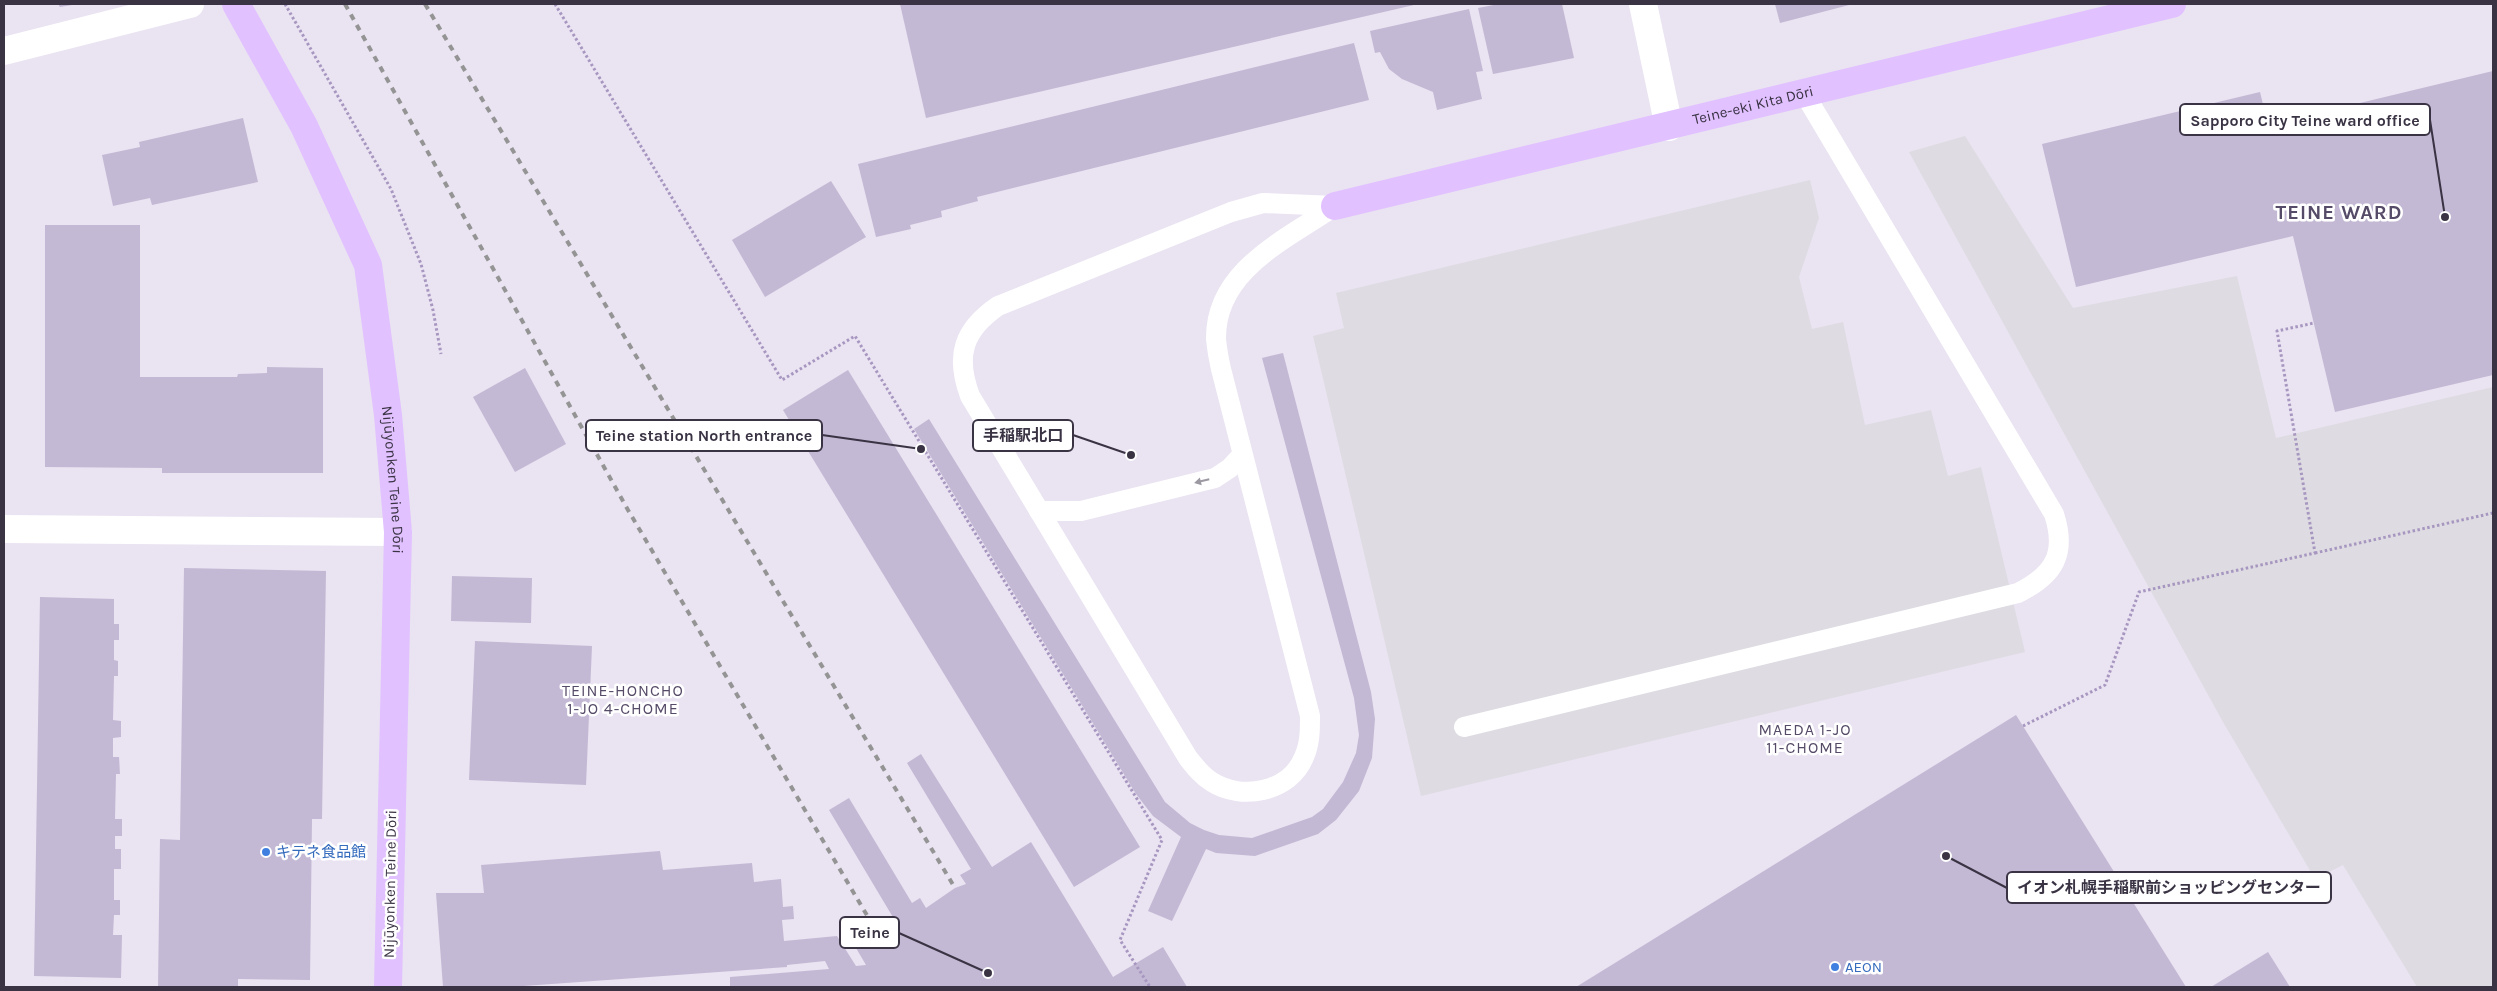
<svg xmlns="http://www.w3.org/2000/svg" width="2497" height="991" viewBox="0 0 2497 991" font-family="Karla,'Noto Sans JP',sans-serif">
<rect width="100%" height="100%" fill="#eae3f2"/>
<!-- parking -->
<g fill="#dedce2">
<polygon points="1965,136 2073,308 2237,276 2276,438 2493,387 2493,987 2417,987 2343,865 2315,879 2223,722 1909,152"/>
<polygon points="1810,180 1819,218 1799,277 1812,329 1843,322 1865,425 1931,410 1948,476 1981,467 2025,652 1421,796 1313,336 1344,328 1336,293"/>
</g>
<!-- building -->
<g fill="#c3b9d4">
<polygon points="58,4 72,4 72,5 60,7"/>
<polygon points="900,4 1414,4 1414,5 926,118"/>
<polygon points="1499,4 1562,4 1574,58 1493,74 1478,8"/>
<polygon points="1775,4 1853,4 1780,23"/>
<polygon points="1469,9 1483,71 1476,72 1482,99 1437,110 1433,92 1402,79 1389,69 1380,52 1375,53 1370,31"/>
<polygon points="1354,43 1369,100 977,197 978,201 941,211 942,217 910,225 911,229 876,237 858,164"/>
<polygon points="2493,71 2493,375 2335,412 2293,236 2076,287 2042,144 2260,92 2268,125"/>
<polygon points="243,118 258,182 152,205 150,198 113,206 102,155 140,147 139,142"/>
<polygon points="831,181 866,237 765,297 732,240"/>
<polygon points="45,225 140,225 140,377 237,377 238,374 267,373 267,367 323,368 323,473 162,473 162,468 45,467"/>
<polygon points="1283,353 1371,692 1375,719 1372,758 1359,791 1336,820 1318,834 1255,856 1216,853 1206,849 1172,921 1148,911 1181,837 1153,816 1136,794 914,429 929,419 1165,802 1190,823 1204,830 1219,835 1252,838 1312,817 1323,809 1343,782 1356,753 1359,735 1354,698 1262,358"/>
<polygon points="525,368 566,444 515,472 473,397"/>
<polygon points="848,370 1140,847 1074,887 783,410"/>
<polygon points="184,568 326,571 322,819 312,819 310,980 238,979 238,987 158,987 160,839 180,840"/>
<polygon points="452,576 532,578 531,623 451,621"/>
<polygon points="40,597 114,599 114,624 119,624 119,640 114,640 114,660 118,661 118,676 114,676 113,720 121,721 121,737 113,738 113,757 119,757 120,774 116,774 115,819 122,819 122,836 115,836 115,849 121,849 121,869 114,869 114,900 120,900 120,915 114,915 113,935 122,935 121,978 34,976"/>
<polygon points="475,641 592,646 586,785 469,780"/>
<polygon points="2016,715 2186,987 1576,987"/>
<polygon points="921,754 992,867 1031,842 1113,977 1163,947 1187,987 730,987 730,977 829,969 825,961 787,965 787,967 510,987 443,987 436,893 484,893 481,865 660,851 663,870 752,863 754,882 781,879 783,907 793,906 794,919 782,920 784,941 837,936 856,966 866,965 856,948 897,924 829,810 849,798 912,903 920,898 926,908 955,888 966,884 960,875 971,869 907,763"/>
<polygon points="2268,952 2290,987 2211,987"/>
</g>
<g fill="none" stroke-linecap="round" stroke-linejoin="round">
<!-- path -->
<g stroke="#a797c0" stroke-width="3" stroke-dasharray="2.5 2.5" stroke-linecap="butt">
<polyline points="285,4 391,189 421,264 433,310 441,354"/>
<polyline points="555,4 782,380 855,336 1162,840 1120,940 1150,987"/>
<polyline points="2315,553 2493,513"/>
<polyline points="2023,726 2105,685 2139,592 2315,553 2277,331 2314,323"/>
</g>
<!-- lane -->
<g stroke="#fff" stroke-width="20">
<path d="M1263 203 1335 206C1287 239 1215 270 1216 339 1217 349 1219 360 1221 369L1310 716C1310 730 1310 744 1304 757 1290 792 1242 801 1212 782 1202 776 1195 767 1188 758L970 396C955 356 963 330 998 306L1231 212Z"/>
<polyline points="1039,511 1081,511 1215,478 1230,468 1242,455"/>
<path d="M1464 727 2018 593C2054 575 2067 554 2054 514L1804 93"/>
</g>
<!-- street -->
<g stroke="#fff" stroke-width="28">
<polyline points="1643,4 1669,127"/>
<polyline points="4,51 190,4"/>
<polyline points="4,529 398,532"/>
</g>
<!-- secondary -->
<g stroke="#e1c1ff" stroke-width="28">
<path id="s1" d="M236 4 304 126 368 265 388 415 398 532 388 987"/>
<path id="s2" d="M1335 206 2172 4"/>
</g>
<!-- rail -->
<g stroke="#949494" stroke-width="4" stroke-dasharray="6 6" stroke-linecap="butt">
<polyline points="345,4 628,510 878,934"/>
<polyline points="425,4 955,888"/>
</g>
</g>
<!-- one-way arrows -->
<defs><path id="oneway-solid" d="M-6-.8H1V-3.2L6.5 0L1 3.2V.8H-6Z" transform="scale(1.25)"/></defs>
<use fill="#9c99a2" href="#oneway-solid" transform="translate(1202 481) rotate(166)"/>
<!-- markers -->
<g fill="#3f7fe0" stroke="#fff" stroke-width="2">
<circle cx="266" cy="852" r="5"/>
<circle cx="1835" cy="967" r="5"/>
</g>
<g text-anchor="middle" stroke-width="5" stroke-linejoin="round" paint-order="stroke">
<!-- street labels -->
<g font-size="15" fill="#3a3344" stroke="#fff">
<text dy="5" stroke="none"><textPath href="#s2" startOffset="430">Teine-eki Kita Dōri</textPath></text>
<text dy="5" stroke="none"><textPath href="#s1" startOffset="509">Nijūyonken Teine Dōri</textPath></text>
<text transform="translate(390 884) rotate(-89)" y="5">Nijūyonken Teine Dōri</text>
</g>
<!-- shop labels -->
<g font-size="15" fill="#366cbe" stroke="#fff" text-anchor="start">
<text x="276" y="857">キテネ食品館</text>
<text x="1845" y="972">AEON</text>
</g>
<!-- neighbourhood labels -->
<g font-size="16" letter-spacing="1" fill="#554a67" stroke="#fff">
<text x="623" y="696">TEINE-HONCHO<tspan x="623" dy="18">1-JO 4-CHOME</tspan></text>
<text x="1805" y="735">MAEDA 1-JO<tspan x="1805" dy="18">11-CHOME</tspan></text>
</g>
<!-- district labels -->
<g font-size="20" font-weight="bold" letter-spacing="1" fill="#554a67" stroke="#fff">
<text x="2339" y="219">TEINE WARD</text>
</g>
</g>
<!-- callouts -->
<path fill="none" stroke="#3a3344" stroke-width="2" d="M2445 217L2430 120M921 449L822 435M1131 455L1073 435M1946 856L2007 888M988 973L899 933"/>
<g fill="#3a3344" stroke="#fff" stroke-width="2">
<circle cx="2445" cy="217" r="5"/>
<circle cx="921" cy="449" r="5"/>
<circle cx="1131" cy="455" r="5"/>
<circle cx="1946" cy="856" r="5"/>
<circle cx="988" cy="973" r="5"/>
</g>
<g fill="#fff" stroke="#3a3344" stroke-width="2">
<rect x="2180" y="104" width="250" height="31" rx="5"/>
<rect x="586" y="420" width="236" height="31" rx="5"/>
<rect x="973" y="420" width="100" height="31" rx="5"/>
<rect x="2007" y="872" width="324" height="31" rx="5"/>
<rect x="840" y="917" width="59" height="31" rx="5"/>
</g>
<g font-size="16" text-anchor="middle" font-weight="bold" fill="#3a3344">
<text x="2305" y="126">Sapporo City Teine ward office</text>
<text x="704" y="441">Teine station North entrance</text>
<text x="1023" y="441">手稲駅北口</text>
<text x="2169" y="893">イオン札幌手稲駅前ショッピングセンター</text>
<text x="870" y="938">Teine</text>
</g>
<!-- border -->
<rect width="2497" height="991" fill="none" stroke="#3a3344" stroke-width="10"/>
</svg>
